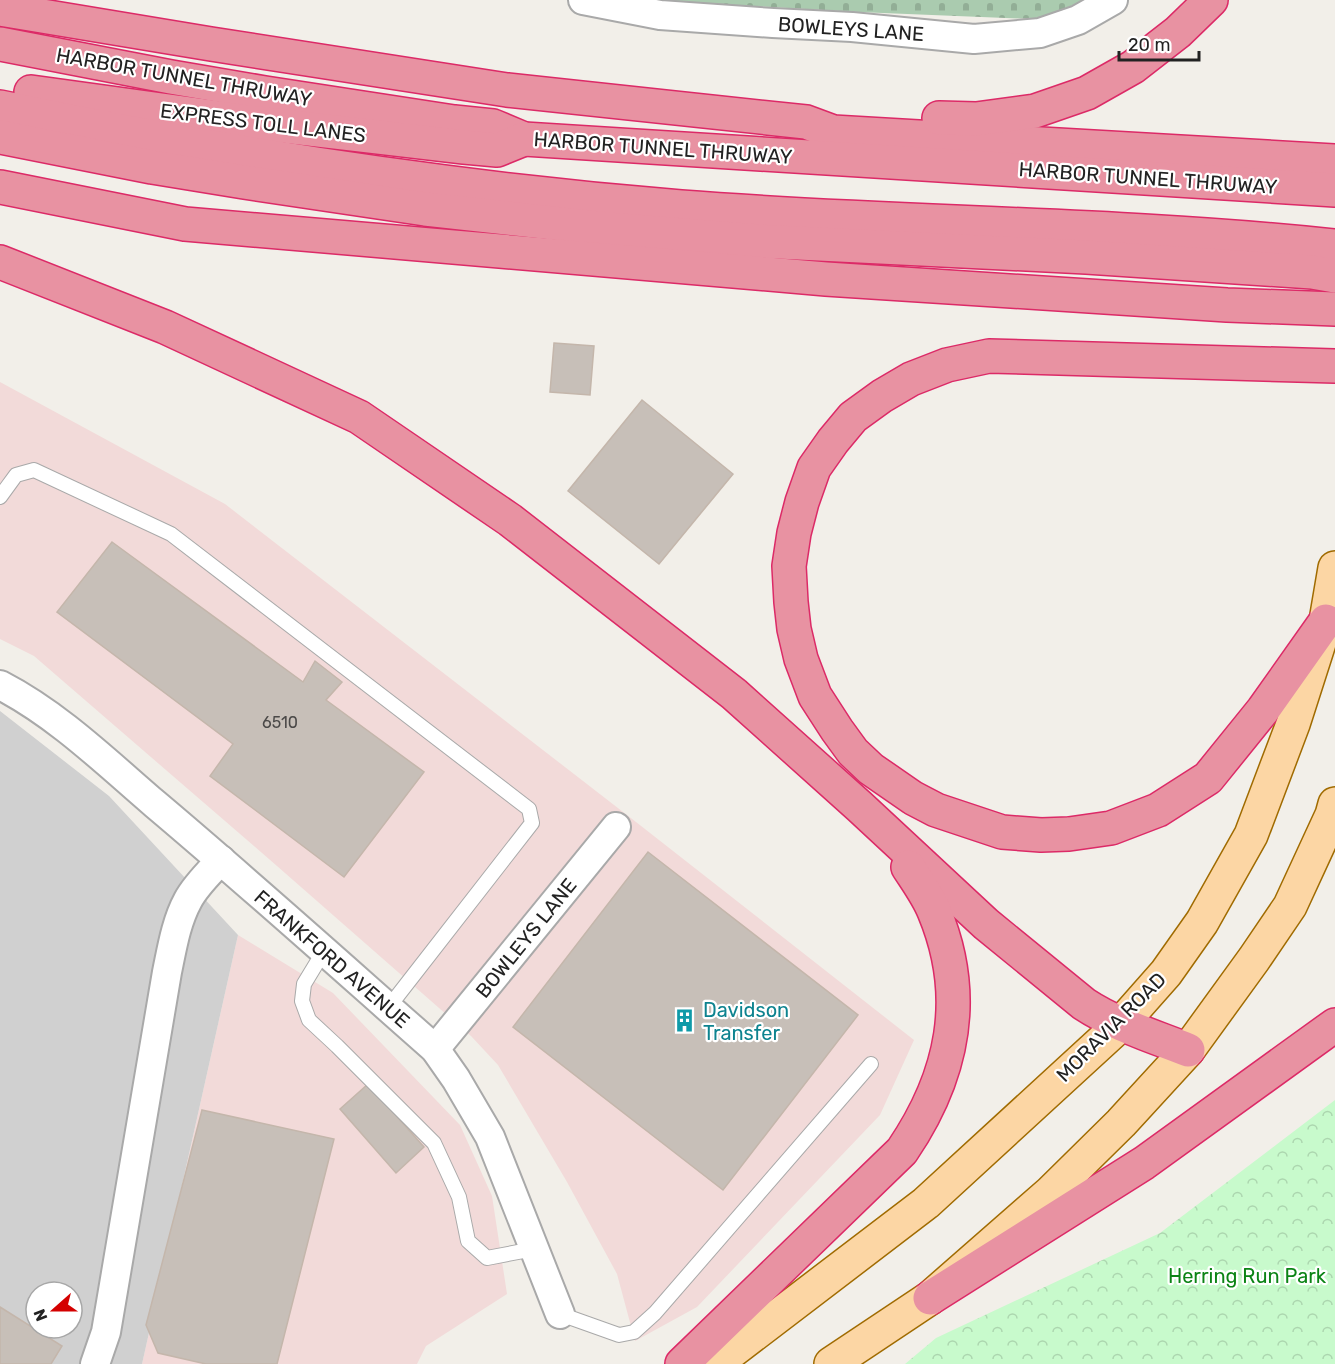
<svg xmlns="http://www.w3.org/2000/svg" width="1335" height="1364" viewBox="0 0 1335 1364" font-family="Rubik,sans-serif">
<defs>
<pattern id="cemetery-stones" width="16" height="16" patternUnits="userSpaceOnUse" patternTransform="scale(1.5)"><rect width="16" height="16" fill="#aacbaf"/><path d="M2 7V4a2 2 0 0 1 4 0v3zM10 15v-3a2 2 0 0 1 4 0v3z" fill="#92ae96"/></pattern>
<pattern id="park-crowns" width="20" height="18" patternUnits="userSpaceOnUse" patternTransform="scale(1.5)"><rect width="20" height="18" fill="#c8facc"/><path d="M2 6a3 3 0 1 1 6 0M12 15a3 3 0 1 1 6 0" fill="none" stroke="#acd6af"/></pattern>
</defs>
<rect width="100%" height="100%" fill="#f2efe9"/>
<!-- commercial -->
<g fill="#f2dad9">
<polygon points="0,382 225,504 636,822 914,1040 880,1115 697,1307 635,1341 617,1274 567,1182 498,1065 471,1036 277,866 34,656 0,639"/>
<polygon points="238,935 333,993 460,1125 492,1196 507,1294 426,1346 417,1364 142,1364"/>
</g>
<!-- religious -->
<path fill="#d0d0d0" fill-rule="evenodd" d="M0 711 109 796 238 935 142 1364H0ZM36 1292H72V1328H36Z"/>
<!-- cemetery -->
<polygon fill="url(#cemetery-stones)" points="667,0 1085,0 1054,13 1032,19 858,12 682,2"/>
<!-- park -->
<polygon fill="url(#park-crowns)" points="1335,1100 1335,1364 905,1364 936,1338 1160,1233"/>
<!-- building -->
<g fill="#c7bfb8" stroke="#c4b6ab" stroke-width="1.5">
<polygon points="554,343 594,346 590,395 550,392"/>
<polygon points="642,400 733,474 659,564 568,491"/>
<polygon points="112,542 303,682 315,661 342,682 326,700 424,772 344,877 210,776 233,744 57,612"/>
<polygon points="648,852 858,1015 723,1190 513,1027"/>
<polygon points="368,1084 424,1147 396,1173 340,1109"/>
<polygon points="202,1110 334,1139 277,1364 206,1364 158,1353 146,1325"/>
<polygon points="0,1307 62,1346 51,1364 0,1364"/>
</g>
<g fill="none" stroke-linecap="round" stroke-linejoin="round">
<defs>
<g id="service">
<polyline points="0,497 16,475 34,470 171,534 529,809 532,823 388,1008"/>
<polyline points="324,951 304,984 302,1001 309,1020 337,1046 434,1143 459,1197 468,1241 487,1258 534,1249"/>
<polyline points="560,1314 619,1335 634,1332 655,1313 871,1064"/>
</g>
<g id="minor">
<polyline points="583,0 660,15 773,23 852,27 974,39 1040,33 1078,20 1113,0"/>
<path d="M0 685C58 715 106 762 155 804 250 884 342 967 435 1049L456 1079 490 1137 560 1314"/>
<polyline points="435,1049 616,827"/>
<path d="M95 1364 106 1332 167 972C172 948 176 922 188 900 196 885 209 873 221 860"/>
</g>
<g id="primary">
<polyline points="715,1364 926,1203 1121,1024 1166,973 1202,922 1251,835 1293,724 1326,621 1335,568"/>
<polyline points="831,1364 930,1298 1050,1193 1121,1123 1188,1050 1254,959 1290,906 1332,815 1335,804"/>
</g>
<g id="motorway">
<polyline points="0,9 211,44 507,90 806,122 833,132 1335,161"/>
<polyline points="0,44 171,77 265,93 454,122 493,126 524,139 1335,190"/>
<polyline points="31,92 249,122 464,147 497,150 524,139"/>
<path d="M0 107C225 154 452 188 681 207 899 224 1118 223 1335 246"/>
<polyline points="939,118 976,119 1035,111 1087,93 1133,67 1178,32 1211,0"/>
<polyline points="0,137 152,167 244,182 425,209 608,229 759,241 1086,257 1312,272 1335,276"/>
<polyline points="0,187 185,224 826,279 1227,305 1335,309"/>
<path d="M0 262 165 327 359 417 510 520 734 694 859 806 986 924 1084 1004C1116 1025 1153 1036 1188 1050"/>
<polyline points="1326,621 1263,710 1208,778 1158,810 1111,828 1069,834 1041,835 1002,832 936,810 913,798 871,769 853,752 837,730 815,696 801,659 794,629 791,602 789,566 794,533 802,502 814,468 833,441 853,417 882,396 911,379 947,365 989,356 1335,366"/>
<polyline points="930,1298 1144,1163 1335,1025"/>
<path d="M682 1364 902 1151C953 1076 970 997 934 911 928 896 917 881 908 867"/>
</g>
</defs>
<!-- service casing -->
<use href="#service" stroke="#a9a9a9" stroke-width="16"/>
<!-- minor casing -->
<use href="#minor" stroke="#a9a9a9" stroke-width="32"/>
<!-- primary casing -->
<use href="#primary" stroke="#a06b00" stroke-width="36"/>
<!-- motorway casing -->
<use href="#motorway" stroke="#dc2a67" stroke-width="36"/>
<!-- service -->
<use href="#service" stroke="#fff" stroke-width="14"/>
<!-- minor -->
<use href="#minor" stroke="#fff" stroke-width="28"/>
<!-- primary -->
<use href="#primary" stroke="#fcd6a4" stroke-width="33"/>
<!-- motorway -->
<use href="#motorway" stroke="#e892a2" stroke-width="33"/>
</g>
<!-- icons -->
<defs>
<symbol id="building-bare" viewBox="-9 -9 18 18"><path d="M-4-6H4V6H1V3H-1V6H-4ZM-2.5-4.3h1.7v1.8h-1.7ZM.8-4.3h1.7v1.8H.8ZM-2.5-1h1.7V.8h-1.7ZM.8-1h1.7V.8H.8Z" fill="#0f9aa8" stroke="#fff" stroke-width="2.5" paint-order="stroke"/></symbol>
</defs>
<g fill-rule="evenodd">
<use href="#building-bare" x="668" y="1004" width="33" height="33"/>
</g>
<g text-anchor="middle" stroke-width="4.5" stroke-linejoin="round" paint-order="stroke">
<!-- number labels -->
<g font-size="16" fill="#4b4948">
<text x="280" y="728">6510</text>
</g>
<!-- street labels -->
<g font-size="20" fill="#222" stroke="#fff">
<text transform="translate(851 29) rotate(4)" y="7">BOWLEYS LANE</text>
<text transform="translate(184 77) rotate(10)" y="7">HARBOR TUNNEL THRUWAY</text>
<text transform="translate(263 123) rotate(7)" y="7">EXPRESS TOLL LANES</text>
<text transform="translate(663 148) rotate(4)" y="7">HARBOR TUNNEL THRUWAY</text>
<text transform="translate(1148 178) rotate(4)" y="7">HARBOR TUNNEL THRUWAY</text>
<text transform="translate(526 938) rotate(-51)" y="7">BOWLEYS LANE</text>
<text transform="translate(332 959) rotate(41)" y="7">FRANKFORD AVENUE</text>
<text transform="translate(1111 1027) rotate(-45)" y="7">MORAVIA ROAD</text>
</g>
<!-- culture labels -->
<g font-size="20" fill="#0d838f" stroke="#fff" text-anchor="start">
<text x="703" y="1017">Davidson<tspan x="703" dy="23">Transfer</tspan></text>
</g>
<!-- park labels -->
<g font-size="20" fill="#0c8416" stroke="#fff">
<text x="1247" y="1283">Herring Run Park</text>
</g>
</g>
<!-- north arrow -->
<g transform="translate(54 1310) rotate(249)"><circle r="28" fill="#ffffff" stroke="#a7a7a7" stroke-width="1.5"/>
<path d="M0-4.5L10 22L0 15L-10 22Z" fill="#d40000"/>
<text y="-9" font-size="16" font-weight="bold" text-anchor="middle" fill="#222222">N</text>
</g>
<!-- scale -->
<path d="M1119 51v9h80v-9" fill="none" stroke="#222222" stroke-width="3"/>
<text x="1128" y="51" font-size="18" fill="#222222" stroke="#ffffff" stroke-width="4.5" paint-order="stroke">20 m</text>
</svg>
